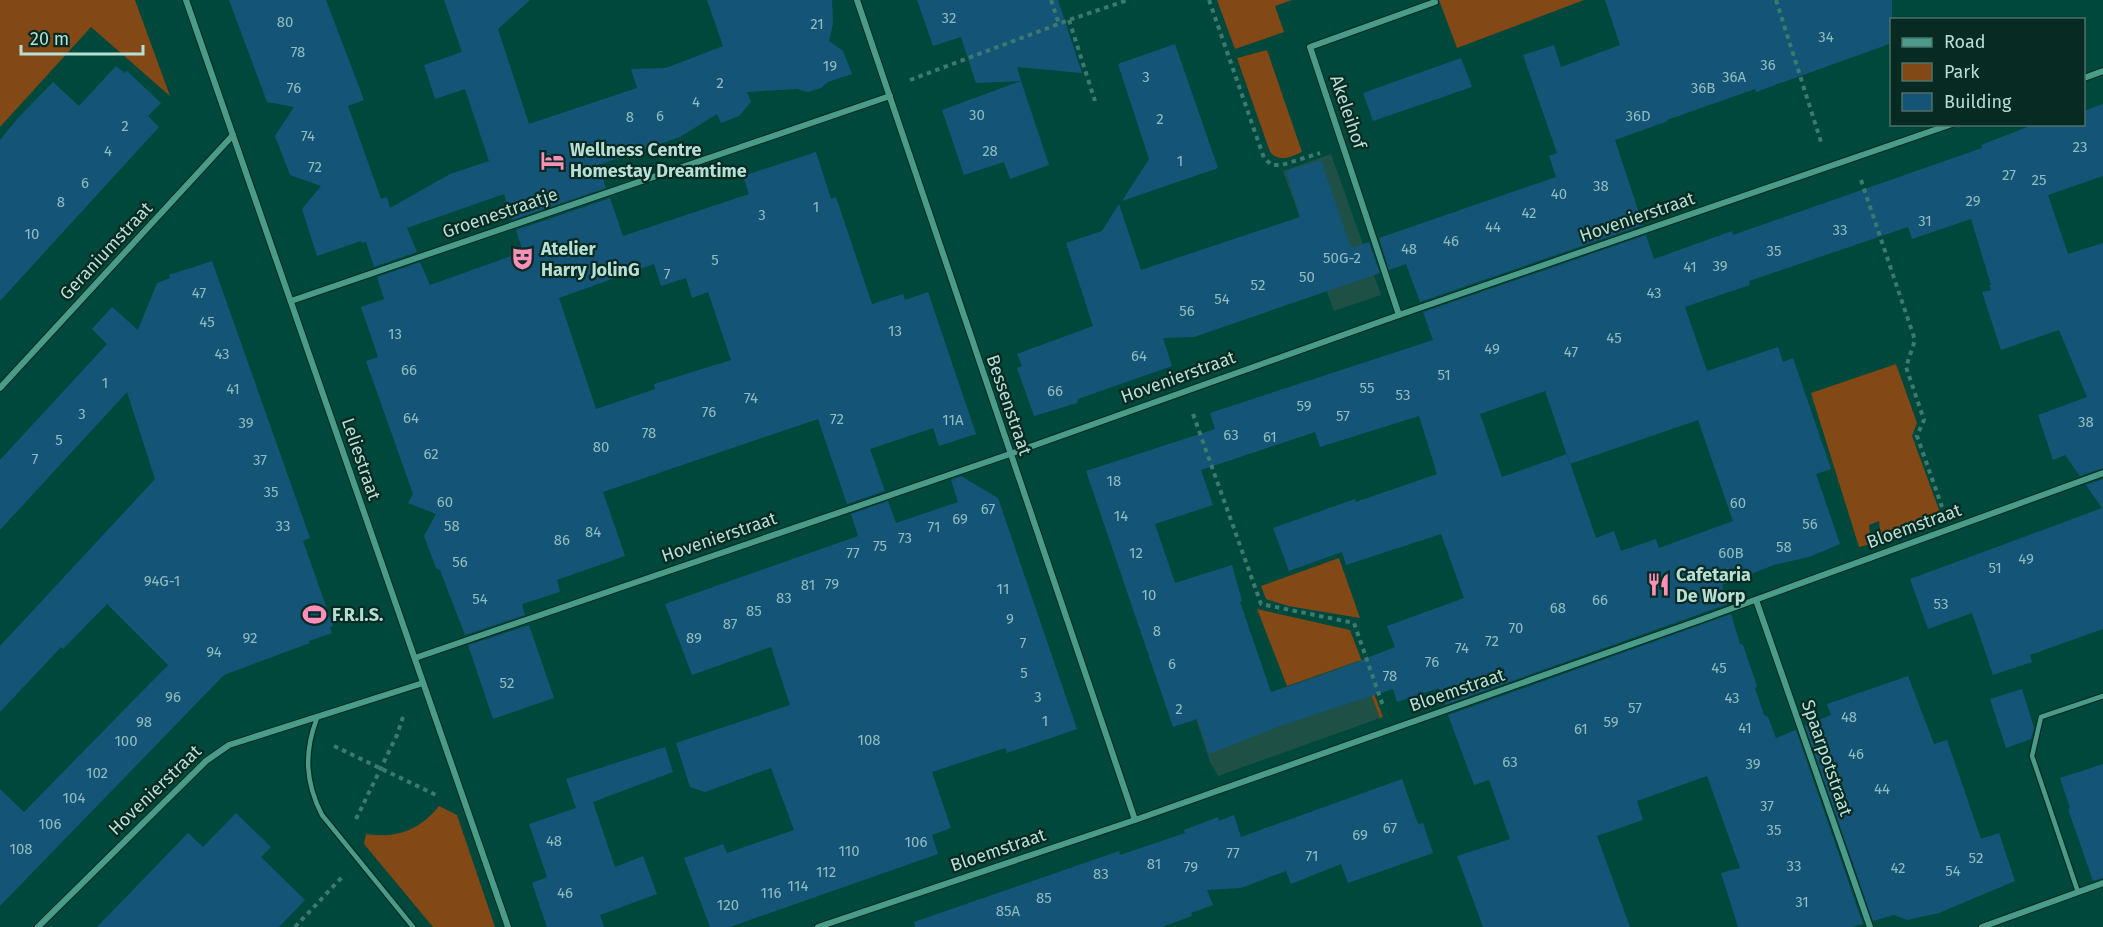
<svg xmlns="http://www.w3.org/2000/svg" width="2103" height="927" viewBox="0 0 2103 927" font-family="'Fira Sans',sans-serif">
<rect width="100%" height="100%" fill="#00483c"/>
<!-- built -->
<g fill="#1f5045">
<polygon points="1331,154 1381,295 1334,311 1283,171"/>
<polygon points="1358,661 1380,718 1218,776 1210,762 1196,719"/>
</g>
<!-- green -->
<g fill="#824816">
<polygon points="0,0 135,0 170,96 91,27 0,127"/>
<polygon points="1217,0 1292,0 1275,6 1284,32 1235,49"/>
<polygon points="1439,0 1584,0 1457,48"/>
<path d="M1267 50 1302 152C1290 157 1280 163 1270 152L1237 58Z"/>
<polygon points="1896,364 1917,423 1912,436 1942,518 1881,540 1879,521 1869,525 1871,544 1859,547 1811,393"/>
<polygon points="1339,558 1360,618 1288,606 1266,599 1261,586"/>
<polygon points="1257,609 1350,630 1383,717 1380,718 1358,661 1287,686"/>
<path d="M439 806 457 815 495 927H433L364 844 366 834C396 839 420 830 439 806Z"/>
</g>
<!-- building -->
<g fill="#145577" fill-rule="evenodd">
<polygon points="229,0 326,0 364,100 348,106 381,199 387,197 390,208 450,174 489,161 465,89 435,99 424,65 462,52 444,0 530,0 498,29 529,124 637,88 631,69 666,68 723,46 707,0 832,0 833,24 829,41 843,51 852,74 828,82 821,88 808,92 797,89 747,92 751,102 739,116 721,123 717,114 680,137 598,165 606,188 512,220 504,194 407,228 417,252 374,267 366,242 362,243 361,241 317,256 302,209 321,186 290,175 275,136 294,107 267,102"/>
<polygon points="917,0 1058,0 1082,73 1017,67 1021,81 976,83 961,37 933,46"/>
<polygon points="1605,0 1892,0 1892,43 1756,92 1755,89 1667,120 1668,121 1615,140 1643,225 1420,302 1406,264 1389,270 1379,238 1556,177 1549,156 1557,153 1523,55 1554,45 1561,67 1620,45"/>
<polygon points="1175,44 1218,168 1122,201 1149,159 1118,64"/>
<polygon points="1461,58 1472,87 1373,121 1363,93"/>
<polygon points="116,66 125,73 127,71 161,103 148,116 159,127 0,301 0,140 17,119 53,82 79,106"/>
<polygon points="1021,81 1049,165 1010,179 1004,162 964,175 942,110"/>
<path d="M2103 104V176L2048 195 2068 254 2103 243V468L2080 476 2065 455 2053 460 2038 415 2087 397 2059 330 2001 350 1982 292 1991 290 1989 285H1991L1971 219 1912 239 1908 227 1749 281 1750 285 1685 307 1707 371 1778 347 1783 362 1793 358 1831 469 1816 474 1840 544 1809 557 1774 565 1722 585 1728 604 1445 705 1439 688 1397 702 1393 689 1280 726 1209 754 1197 719 1173 727 1086 471 1215 429 1210 413 1433 340 1423 312 1646 235 1654 259 1732 231 1733 235 1982 148 1981 145 2035 124H2084V111ZM1545 391 1570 464 1698 420 1733 521 1659 548 1656 539 1621 551 1614 531 1596 538 1567 454 1502 477 1480 414ZM1419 416 1437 474 1356 502 1355 499 1273 528 1289 571 1342 552 1346 565 1441 534 1464 598 1387 626 1395 647 1321 676 1271 692 1240 602 1242 601 1232 565 1175 583 1155 524 1213 505 1201 470 1315 432 1320 447Z"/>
<path d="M816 152 831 199 836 197 872 304 903 294 905 300 928 292 976 434 939 446 933 428 870 449 885 491 847 504 818 419 603 492 625 556 557 580 560 592 522 604 525 615 465 635 440 570 436 568 424 536 436 514 408 503 413 494 366 361 378 357 361 307 384 299 377 277 420 262 430 285 523 252 516 230 610 198 623 236 749 194 743 176ZM654 264 661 286 686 278 692 298 708 292 731 360 654 384 655 389 596 409 559 298Z"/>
<polygon points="1321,160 1351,248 1369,242 1380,273 1194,337 1163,338 1172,366 1078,399 1077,403 1034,416 1017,368 1022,366 1017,354 1093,326 1066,243 1102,231 1119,204 1141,270 1300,217 1286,171"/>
<polygon points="212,261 310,538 303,541 333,626 330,627 332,633 309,641 310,643 224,675 0,906 0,789 24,812 168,665 107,604 63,649 61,647 0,712 0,646 155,479 127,392 0,530 0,460 107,344 92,329 112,307 138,330 157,283 170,278 169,275"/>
<polygon points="961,476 998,498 1077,729 1007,753 1005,748 932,772 951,828 932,835 938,854 730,927 710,927 684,858 723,844 727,853 794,830 771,768 705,792 690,787 676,743 790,705 771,647 692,675 665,604 858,536 851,514 888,501 896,523 958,502 951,480"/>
<polygon points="2103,479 2103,629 2030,655 2032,662 1993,675 1972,613 1928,629 1910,579 2102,508 2086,485"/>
<polygon points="1731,614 1740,644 1743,645 1757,686 1755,688 1764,715 1768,717 1776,738 1796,730 1863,924 1852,927 1738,927 1721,873 1740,868 1707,776 1637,801 1643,820 1597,836 1630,927 1483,927 1457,856 1510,839 1489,780 1474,785 1448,715"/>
<polygon points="529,625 554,698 493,719 468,645"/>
<polygon points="1908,676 1934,744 1947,740 1981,839 1999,833 2015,881 1939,913 1907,920 1894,915 1873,921 1805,726 1831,715 1827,704"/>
<polygon points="2022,689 2034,728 2031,739 2006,748 1990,699"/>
<polygon points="665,747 673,772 593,802 615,867 643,856 657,894 600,915 604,927 547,927 532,883 547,877 529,824 576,808 566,779"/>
<polygon points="2103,764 2103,878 2093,881 2068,809 2070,808 2060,778"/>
<polygon points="1402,779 1418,824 1423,823 1433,853 1348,883 1341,864 1291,884 1286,871 1241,888 1207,890 1213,905 1191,913 1192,916 1162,927 915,927 914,922 1119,851 1120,855 1185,833 1184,830 1218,817 1219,821 1234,815 1241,837"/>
<polygon points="236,813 271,847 261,857 305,900 279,927 97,927 188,833 203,847"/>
</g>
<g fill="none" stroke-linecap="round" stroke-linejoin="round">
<defs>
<g id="service">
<path d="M317 718C304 752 305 782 322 815L413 927"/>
<polyline points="2078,892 2032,756 2041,717 2103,696"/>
</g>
<g id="minor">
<polyline points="186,0 508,927"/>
<polyline points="857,0 1135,820"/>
<polyline points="2084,78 2103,71"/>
<polyline points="291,301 890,96"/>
<polyline points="1399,315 1310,47 1435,2"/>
<polyline points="0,388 233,135"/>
<polyline points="1756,600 1870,927"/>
<polyline points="415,658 1010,454 1399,315 1952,124"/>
<polyline points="38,927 206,761 229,745 423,683"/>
<polyline points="818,927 1135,820 1700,620 2103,473"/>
<polyline points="1982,927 2103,883"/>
</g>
</defs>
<!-- service casing -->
<use href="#service" stroke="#002b23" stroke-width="7"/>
<!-- minor casing -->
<use href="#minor" stroke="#002b23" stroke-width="8"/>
<!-- path -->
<g stroke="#3c796e" stroke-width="4" stroke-dasharray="4.5 4.5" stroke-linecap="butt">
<polyline points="1051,0 1059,24"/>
<polyline points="1209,0 1264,158 1272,165 1282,165 1320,153"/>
<polyline points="1776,0 1822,145"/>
<polyline points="1069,20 1095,101"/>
<polyline points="910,80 1069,20 1128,0"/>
<polyline points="1861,180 1915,340 1906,367 1924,420 1917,436 1942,507"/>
<polyline points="1193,414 1261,604 1354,623 1383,706"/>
<polyline points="334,746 436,795"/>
<polyline points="356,819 397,735 404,714"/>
<polyline points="295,927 343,876"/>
</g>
<!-- service -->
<use href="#service" stroke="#4b9b89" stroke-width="4.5"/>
<!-- minor -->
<use href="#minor" stroke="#4b9b89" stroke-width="6"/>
</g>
<!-- icons -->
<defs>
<symbol id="hotel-bare" viewBox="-9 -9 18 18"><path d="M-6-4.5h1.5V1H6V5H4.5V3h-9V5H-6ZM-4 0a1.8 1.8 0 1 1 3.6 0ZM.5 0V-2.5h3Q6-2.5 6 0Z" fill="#ff8eb9" stroke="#072a23" stroke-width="2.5" paint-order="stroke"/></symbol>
<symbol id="theatre-bare" viewBox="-9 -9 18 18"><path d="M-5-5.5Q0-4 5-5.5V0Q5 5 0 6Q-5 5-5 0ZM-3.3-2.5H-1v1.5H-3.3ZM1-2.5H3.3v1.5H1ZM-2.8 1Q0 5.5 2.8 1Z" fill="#ff8eb9" stroke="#072a23" stroke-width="2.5" paint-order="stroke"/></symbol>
<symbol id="restaurant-bare" viewBox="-9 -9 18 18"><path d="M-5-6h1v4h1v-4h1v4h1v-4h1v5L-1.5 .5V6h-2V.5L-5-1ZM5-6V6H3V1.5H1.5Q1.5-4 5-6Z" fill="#ff8eb9" stroke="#072a23" stroke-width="2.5" paint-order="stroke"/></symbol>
<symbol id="stadium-bare" viewBox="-9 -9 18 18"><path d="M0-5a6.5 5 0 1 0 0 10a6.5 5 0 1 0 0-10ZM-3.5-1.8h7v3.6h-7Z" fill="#ff8eb9" stroke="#072a23" stroke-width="2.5" paint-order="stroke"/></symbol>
</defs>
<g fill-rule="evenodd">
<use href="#hotel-bare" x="536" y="144" width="33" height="33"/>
<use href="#theatre-bare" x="506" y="242" width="33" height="33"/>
<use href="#restaurant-bare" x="1642" y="568" width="33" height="33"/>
<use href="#stadium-bare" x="298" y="598" width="33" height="33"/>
</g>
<g text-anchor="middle" stroke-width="4.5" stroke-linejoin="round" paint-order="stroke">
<!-- number labels -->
<g font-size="15" fill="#90bcbd">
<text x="949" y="23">32</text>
<text x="285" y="27">80</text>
<text x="817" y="29">21</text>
<text x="1826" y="42">34</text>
<text x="298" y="57">78</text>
<text x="1768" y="70">36</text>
<text x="830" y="71">19</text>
<text x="1146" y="82">3</text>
<text x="1734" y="82">36A</text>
<text x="720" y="88">2</text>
<text x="294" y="93">76</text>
<text x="1703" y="93">36B</text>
<text x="696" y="107">4</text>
<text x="977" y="120">30</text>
<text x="660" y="121">6</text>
<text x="1638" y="121">36D</text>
<text x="630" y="122">8</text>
<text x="1160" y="124">2</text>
<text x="125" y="131">2</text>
<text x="308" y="141">74</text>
<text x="2080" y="152">23</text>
<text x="108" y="156">4</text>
<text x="990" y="156">28</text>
<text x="1180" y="166">1</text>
<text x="315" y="172">72</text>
<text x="2009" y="180">27</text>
<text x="2039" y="185">25</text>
<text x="85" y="188">6</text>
<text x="1601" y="191">38</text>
<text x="1559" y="199">40</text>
<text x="1973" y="206">29</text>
<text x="61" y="207">8</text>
<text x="816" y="212">1</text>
<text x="1529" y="218">42</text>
<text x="762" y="220">3</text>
<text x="1925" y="226">31</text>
<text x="1493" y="232">44</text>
<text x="1840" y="235">33</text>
<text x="32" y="239">10</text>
<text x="1451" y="246">46</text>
<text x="1409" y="254">48</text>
<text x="1774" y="256">35</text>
<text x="1342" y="263">50G-2</text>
<text x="715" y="265">5</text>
<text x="1720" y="271">39</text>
<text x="1690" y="272">41</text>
<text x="667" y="279">7</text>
<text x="1307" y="282">50</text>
<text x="1258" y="290">52</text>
<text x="199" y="298">47</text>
<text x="1654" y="298">43</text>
<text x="1222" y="304">54</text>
<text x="1187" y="316">56</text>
<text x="207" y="327">45</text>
<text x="895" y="336">13</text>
<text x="395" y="339">13</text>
<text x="1614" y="343">45</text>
<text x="1492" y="354">49</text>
<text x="1571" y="357">47</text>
<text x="222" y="359">43</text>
<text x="1139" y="361">64</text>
<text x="409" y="375">66</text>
<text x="1444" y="380">51</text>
<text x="105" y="388">1</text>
<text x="1367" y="393">55</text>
<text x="233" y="394">41</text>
<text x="1055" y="396">66</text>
<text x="1403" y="400">53</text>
<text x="751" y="403">74</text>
<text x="1304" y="411">59</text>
<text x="709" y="417">76</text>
<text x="82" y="419">3</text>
<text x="1343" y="421">57</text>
<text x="411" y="423">64</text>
<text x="837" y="424">72</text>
<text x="953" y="425">11A</text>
<text x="2086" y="427">38</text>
<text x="246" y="428">39</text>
<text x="649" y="438">78</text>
<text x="1231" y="440">63</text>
<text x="1270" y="442">61</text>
<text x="59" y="445">5</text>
<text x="601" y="452">80</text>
<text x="431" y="459">62</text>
<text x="35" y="464">7</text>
<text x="260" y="465">37</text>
<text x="1114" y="486">18</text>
<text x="271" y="497">35</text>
<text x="445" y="507">60</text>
<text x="1738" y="508">60</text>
<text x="988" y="514">67</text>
<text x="1121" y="521">14</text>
<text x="960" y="524">69</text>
<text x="1810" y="529">56</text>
<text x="283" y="531">33</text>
<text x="452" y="531">58</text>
<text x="934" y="532">71</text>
<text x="593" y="537">84</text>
<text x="905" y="543">73</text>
<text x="562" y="545">86</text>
<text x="880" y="551">75</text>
<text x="1784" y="552">58</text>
<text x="853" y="558">77</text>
<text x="1136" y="558">12</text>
<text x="1731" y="558">60B</text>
<text x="2026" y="564">49</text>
<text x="460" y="567">56</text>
<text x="1995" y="573">51</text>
<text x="162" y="586">94G-1</text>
<text x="832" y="589">79</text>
<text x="808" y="590">81</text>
<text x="1003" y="594">11</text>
<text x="1149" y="600">10</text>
<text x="784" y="603">83</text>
<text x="480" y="604">54</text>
<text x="1600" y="605">66</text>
<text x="1941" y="609">53</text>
<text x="1558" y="613">68</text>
<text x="754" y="616">85</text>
<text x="1010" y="624">9</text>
<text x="730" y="629">87</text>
<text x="1516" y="633">70</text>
<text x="1157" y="636">8</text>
<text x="250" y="643">92</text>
<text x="694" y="643">89</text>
<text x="1492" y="646">72</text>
<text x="1023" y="648">7</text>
<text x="1462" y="653">74</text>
<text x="214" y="657">94</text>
<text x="1432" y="667">76</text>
<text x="1172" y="669">6</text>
<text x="1719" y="673">45</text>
<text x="1024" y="678">5</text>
<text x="1390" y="681">78</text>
<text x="507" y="688">52</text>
<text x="173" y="702">96</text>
<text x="1038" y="702">3</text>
<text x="1732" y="703">43</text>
<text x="1635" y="713">57</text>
<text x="1179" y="714">2</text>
<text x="1849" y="722">48</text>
<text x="1045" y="726">1</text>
<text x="144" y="727">98</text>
<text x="1611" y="727">59</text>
<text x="1745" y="733">41</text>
<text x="1581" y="734">61</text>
<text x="869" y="745">108</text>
<text x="126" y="746">100</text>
<text x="1856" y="759">46</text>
<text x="1510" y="767">63</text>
<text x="1753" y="769">39</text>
<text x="97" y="778">102</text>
<text x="1882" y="794">44</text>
<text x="74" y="803">104</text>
<text x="1767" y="811">37</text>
<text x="50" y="829">106</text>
<text x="1390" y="833">67</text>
<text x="1774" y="835">35</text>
<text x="1360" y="840">69</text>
<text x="554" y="846">48</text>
<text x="916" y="847">106</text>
<text x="21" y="854">108</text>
<text x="849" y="856">110</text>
<text x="1233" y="858">77</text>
<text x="1312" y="861">71</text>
<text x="1976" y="863">52</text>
<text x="1154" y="869">81</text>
<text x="1794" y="871">33</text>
<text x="1191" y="872">79</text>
<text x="1898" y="873">42</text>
<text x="1953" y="876">54</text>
<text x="826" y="877">112</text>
<text x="1101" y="879">83</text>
<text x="798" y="891">114</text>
<text x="565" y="898">46</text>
<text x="771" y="898">116</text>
<text x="1044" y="903">85</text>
<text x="1802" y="907">31</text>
<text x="728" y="910">120</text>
<text x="1008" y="916">85A</text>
</g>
<!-- street labels -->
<g font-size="18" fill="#b9ded4" stroke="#072a23">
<text transform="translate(1348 112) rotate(71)" y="6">Akeleihof</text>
<text transform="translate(500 213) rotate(-19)" y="6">Groenestraatje</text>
<text transform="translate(1637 217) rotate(-19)" y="6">Hovenierstraat</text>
<text transform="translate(106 251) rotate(-47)" y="6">Geraniumstraat</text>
<text transform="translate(1178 377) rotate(-20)" y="6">Hovenierstraat</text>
<text transform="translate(1009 405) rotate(71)" y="6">Bessenstraat</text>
<text transform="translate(361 459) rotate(71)" y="6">Leliestraat</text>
<text transform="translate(1914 526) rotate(-20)" y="6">Bloemstraat</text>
<text transform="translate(719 537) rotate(-19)" y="6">Hovenierstraat</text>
<text transform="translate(1457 690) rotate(-19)" y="6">Bloemstraat</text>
<text transform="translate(1827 758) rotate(71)" y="6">Spaarpotstraat</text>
<text transform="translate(155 790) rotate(-44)" y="6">Hovenierstraat</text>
<text transform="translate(998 850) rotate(-19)" y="6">Bloemstraat</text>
</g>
<!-- poi labels -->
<g font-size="18" font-weight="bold" fill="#b9ded4" stroke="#072a23" text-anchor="start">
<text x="570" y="156">Wellness Centre<tspan x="570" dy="21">Homestay Dreamtime</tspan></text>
<text x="541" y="255">Atelier<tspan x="541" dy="21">Harry JolinG</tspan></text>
<text x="1676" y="581">Cafetaria<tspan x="1676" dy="21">De Worp</tspan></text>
<text x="332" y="621">F.R.I.S.</text>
</g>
</g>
<!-- legend -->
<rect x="1890" y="18" width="195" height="108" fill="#072a23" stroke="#4e726a" stroke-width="1.5"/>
<rect x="1902" y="38" width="30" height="9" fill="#4b9b89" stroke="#4e726a" stroke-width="1.5"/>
<text x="1944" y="48" font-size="18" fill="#b9ded4">Road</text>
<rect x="1902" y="63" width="30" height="18" fill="#824816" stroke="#4e726a" stroke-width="1.5"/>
<text x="1944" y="78" font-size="18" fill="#b9ded4">Park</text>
<rect x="1902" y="93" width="30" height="18" fill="#145577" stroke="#4e726a" stroke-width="1.5"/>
<text x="1944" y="108" font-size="18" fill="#b9ded4">Building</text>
<!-- scale -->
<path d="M21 45v9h122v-9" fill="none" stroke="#b9ded4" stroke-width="3"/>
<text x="30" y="45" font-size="18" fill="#b9ded4" stroke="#072a23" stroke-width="4.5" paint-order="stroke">20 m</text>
</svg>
